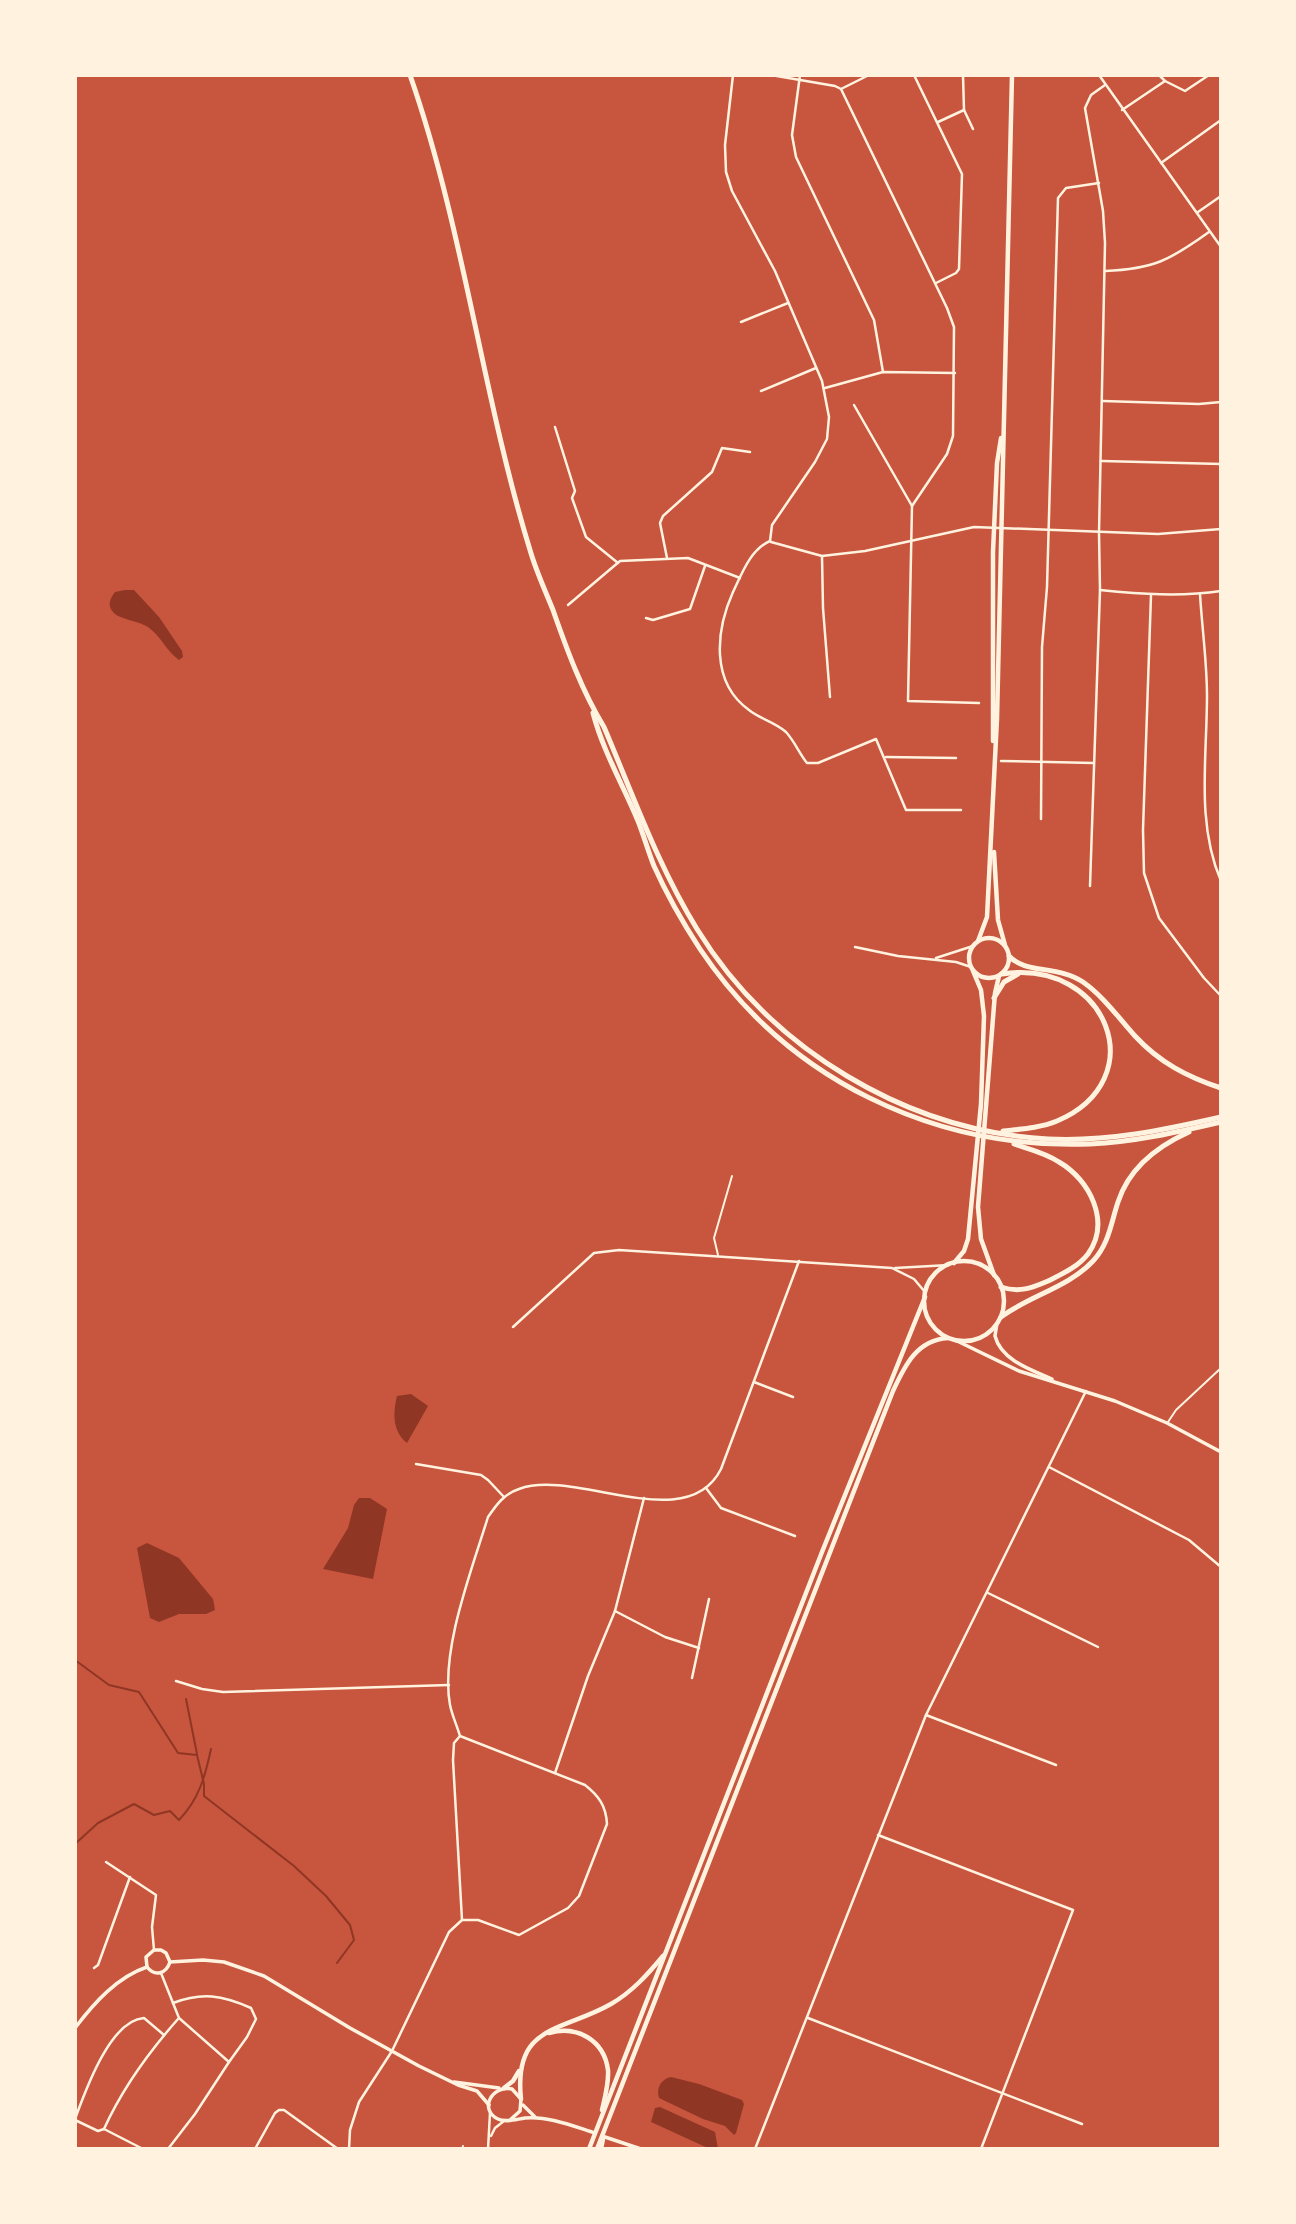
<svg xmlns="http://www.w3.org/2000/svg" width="1296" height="2224" viewBox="0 0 1296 2224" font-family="Raleway,sans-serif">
<rect width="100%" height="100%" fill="#c8553d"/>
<!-- water -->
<g fill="#8f3625">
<path d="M125 590H134L159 617 182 651 183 657 179 660C166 651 161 636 148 627 139 621 118 619 113 612 107 605 110 599 115 592Z"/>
<path d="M411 1394 428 1406 407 1443C392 1431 393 1413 397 1396Z"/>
<polygon points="359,1498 370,1498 387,1509 373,1579 323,1569 348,1528 354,1505"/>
<polygon points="147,1543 179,1558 213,1599 215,1610 206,1614 179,1614 159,1622 150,1618 137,1548"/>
<path d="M671 2077 699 2084 742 2100 744 2104 736 2133 734 2135 725 2126 703 2119 659 2098C656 2088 661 2079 671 2077Z"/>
<polygon points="660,2107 715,2132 718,2149 710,2149 651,2122 655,2108"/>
</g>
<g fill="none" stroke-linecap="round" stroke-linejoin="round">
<!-- stream -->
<g stroke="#8f3625" stroke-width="2">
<polyline points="75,1660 109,1685 139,1692 178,1753 197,1755 204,1784 204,1796 294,1866 326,1896 350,1925 354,1940 337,1963"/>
<polyline points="186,1699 197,1754"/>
<path d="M75 1844 98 1823 134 1804 154 1815 170 1811 179 1820C199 1799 205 1777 211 1749"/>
<polyline points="75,1890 75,1893"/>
</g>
<!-- service -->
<g stroke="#fff3e0" stroke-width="2">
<polyline points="718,1255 714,1238 732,1176"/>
<polyline points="1168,1422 1176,1410 1221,1368"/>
<polyline points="462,2149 463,2146"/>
</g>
<!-- minor -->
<g stroke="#fff3e0" stroke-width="2.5">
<polyline points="733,75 725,145 726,172 732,191 775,271 822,381 829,417 827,439 815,462 772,525 770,541"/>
<polyline points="771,75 835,86 841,89 947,308 954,327 953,436 947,454 912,506 908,701 979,703"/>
<polyline points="800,75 792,135 796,157 874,320 883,372"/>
<polyline points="914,75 962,174 959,269 956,273 936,283"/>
<polyline points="1099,75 1221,247"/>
<polyline points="1159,75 1165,81 1185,91 1209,75"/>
<polyline points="841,89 869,75"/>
<polyline points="964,110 973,129"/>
<polyline points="1122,110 1165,81"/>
<polyline points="938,122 964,110 963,75"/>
<polyline points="1161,163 1221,120"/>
<polyline points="1198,212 1221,196"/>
<path d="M1105 271C1154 269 1170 260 1209 232"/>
<polyline points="741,322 788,303"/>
<polyline points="825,388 883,372 955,373"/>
<polyline points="761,391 816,368"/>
<polyline points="1103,401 1199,404 1221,402"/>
<polyline points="854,405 912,506"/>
<polyline points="555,427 575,491 572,498 586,537 618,563"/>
<polyline points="1102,461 1221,464"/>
<path d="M770 541C751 549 742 573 733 592 716 630 710 682 749 710 760 719 775 722 786 732 795 742 799 753 807 763H818L876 739 906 810H961"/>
<polyline points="771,542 822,556 865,551 974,527 1158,534 1221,529"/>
<polyline points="822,556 823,608 830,697"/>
<polyline points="667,558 660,523 663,516 712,472 722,448 750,452"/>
<path d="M1100 590C1140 594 1180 597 1221 591"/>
<path d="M1200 594C1202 628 1207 662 1207 696 1207 758 1196 823 1221 881"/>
<polyline points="1151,595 1143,830 1144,873 1159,918 1204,978 1221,996"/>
<polyline points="568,605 620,561 688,558 740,578"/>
<polyline points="646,618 653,620 690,609 705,566"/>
<polyline points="886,757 956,758"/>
<polyline points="1001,761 1093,763"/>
<polyline points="1041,819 1042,647 1047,587 1058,198 1066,188 1099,183"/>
<polyline points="1090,886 1100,590 1099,533 1105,243 1103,211 1085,108 1091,95 1105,85"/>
<polyline points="855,947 898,956 956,962 971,967"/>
<polyline points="936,958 973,946"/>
<polyline points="895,1268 949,1265"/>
<polyline points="513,1327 594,1253 619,1250 892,1268 914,1279 925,1292"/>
<polyline points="754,1382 793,1397"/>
<polyline points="416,1464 481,1475 488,1480 504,1497"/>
<polyline points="1049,1467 1189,1540 1221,1567"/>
<polyline points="706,1488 721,1508 795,1536"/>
<polyline points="988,1593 1098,1647"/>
<polyline points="615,1611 665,1637 699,1648"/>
<polyline points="692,1678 709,1599"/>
<polyline points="176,1681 202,1689 223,1692 449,1685"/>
<polyline points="926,1715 1056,1765"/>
<path d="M460 1736 585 1785C599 1796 606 1806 607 1824L579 1896 568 1908 519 1935 478 1920H462"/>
<polyline points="555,1773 588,1676 615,1611 644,1498"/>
<polyline points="878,1835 1073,1910 981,2149"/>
<polyline points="106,1862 156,1895 152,1927 154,1950"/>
<polyline points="94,1968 98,1965 130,1877"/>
<polyline points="161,1973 179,2018 229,2062 195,2114 168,2149"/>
<path d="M173 2003C202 1992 222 1995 251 2008L256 2019 247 2037 229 2062"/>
<polyline points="808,2018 1082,2124"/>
<path d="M75 2119C85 2092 110 2020 144 2018L164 2035"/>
<polyline points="75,2120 98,2131 104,2129 143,2149"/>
<path d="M104 2129C123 2087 148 2053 178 2019"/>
<polyline points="491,2136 495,2128 504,2121"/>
<polyline points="255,2149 275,2113 279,2110 284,2110 338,2149"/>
<path d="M349 2149 350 2130 359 2102 392 2051 449 1932 462 1920 453 1760 454 1743 460 1736C457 1726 452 1715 450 1705 440 1651 472 1569 488 1517 497 1504 504 1494 519 1489 575 1468 687 1537 721 1469L799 1261"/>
<polyline points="488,2149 490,2113"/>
<polyline points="755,2149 926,1715 1086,1391"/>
</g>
<!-- tertiary -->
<g stroke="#fff3e0" stroke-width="3.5">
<path d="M997 1323 995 1336C1001 1360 1031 1370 1052 1379"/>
<polyline points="955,1340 1019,1371 1115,1401 1167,1423 1221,1452"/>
<polyline points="170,1962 203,1960 224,1962 264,1976 350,2028 419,2066 458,2085 477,2091 489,2105"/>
<polyline points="147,1967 146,1957 154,1950 161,1950 166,1953 170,1962"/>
<path d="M147 1967C155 1977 166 1974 170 1962"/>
<path d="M75 2028C94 2003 117 1977 147 1967"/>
<polyline points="454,2082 499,2088"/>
<polyline points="523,2105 535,2117"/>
<path d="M510 2120 520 2111 521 2099 512 2089C491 2085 479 2110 498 2119 506 2123 517 2119 525 2118 549 2116 573 2126 595 2133"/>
<polyline points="602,2136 641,2149"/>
</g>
<!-- secondary -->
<g stroke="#fff3e0" stroke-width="4.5">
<polyline points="993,741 993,552 997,463 1001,438"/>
<polyline points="994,852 998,920 1005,945"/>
<polyline points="978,941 987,917 997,719 1012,75"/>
</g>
<!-- primary -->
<g stroke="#fff3e0" stroke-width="4.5">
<circle cx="989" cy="958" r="20"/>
<circle cx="964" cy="1301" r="40"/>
<polyline points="954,1263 964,1251 968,1239 981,1104 984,1016 981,990 973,971"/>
<polyline points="994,1275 981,1239 978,1207 995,993 999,976"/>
<path d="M549 2033C577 2025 604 2040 608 2070 609 2083 605 2097 602 2110"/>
<polyline points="504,2088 513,2081 519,2071"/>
<path d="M521 2099C513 2024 562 2032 611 2004 632 1992 648 1974 663 1956"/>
<polyline points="589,2149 822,1552 925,1297"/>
<path d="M597 2149 893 1391C905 1365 917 1340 948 1338"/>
<polyline points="601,2149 603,2139"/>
</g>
<!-- trunk -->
<g stroke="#fff3e0" stroke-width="5">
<path d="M410 75C464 230 482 394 530 550 536 571 545 590 553 610 567 650 582 691 604 727 633 795 658 866 697 929 771 1049 906 1131 1048 1139 1107 1142 1164 1130 1221 1117"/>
<path d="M593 713C603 751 623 785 638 821 644 836 648 851 654 866 667 895 683 923 700 949 788 1080 934 1150 1090 1144 1134 1142 1178 1132 1221 1122"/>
<path d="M1009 956C1025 974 1058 965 1083 982 1103 996 1118 1017 1135 1036 1159 1062 1187 1077 1221 1088"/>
<path d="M1002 974C1108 958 1154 1080 1057 1121 1040 1128 1021 1129 1003 1131"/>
<polyline points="994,998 1004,982 1018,974"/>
<path d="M1001 1287C1019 1293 1032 1288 1048 1281 1062 1274 1078 1267 1088 1254 1111 1222 1090 1180 1059 1162 1046 1153 1029 1149 1014 1144"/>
<path d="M1001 1317C1029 1296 1069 1287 1093 1261 1109 1244 1111 1223 1118 1202 1129 1168 1158 1146 1189 1132"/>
</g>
</g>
<!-- border -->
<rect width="1296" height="2224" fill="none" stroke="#fff3e0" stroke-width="154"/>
</svg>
